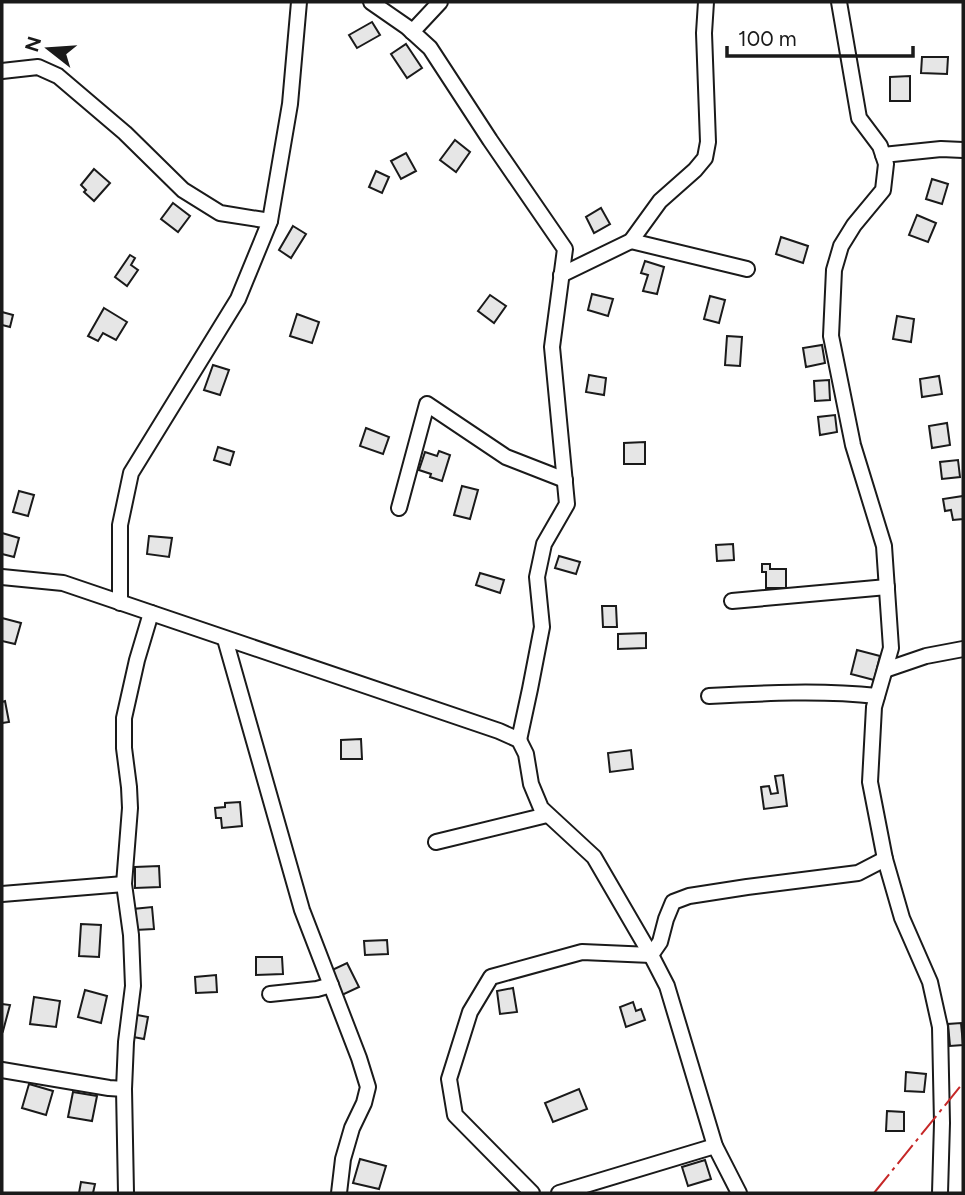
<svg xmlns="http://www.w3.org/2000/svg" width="965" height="1195" viewBox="0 0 965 1195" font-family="Figtree,sans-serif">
<rect width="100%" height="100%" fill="#fff"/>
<!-- building -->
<g fill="#e6e6e6" stroke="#1a1a1a" stroke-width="2">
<polygon points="372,22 380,35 357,48 349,35"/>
<polygon points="406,44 422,68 407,78 391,54"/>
<polygon points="922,57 948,57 947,74 921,73"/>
<polygon points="910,76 910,101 890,101 890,77"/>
<polygon points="455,140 470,152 456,172 440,160"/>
<polygon points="406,153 416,171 401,179 391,161"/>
<polygon points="94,169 110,183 94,201 84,192 86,190 81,185"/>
<polygon points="376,171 389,177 382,193 369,187"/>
<polygon points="932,179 948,184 942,204 926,199"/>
<polygon points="173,203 190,216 178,232 161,219"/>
<polygon points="601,208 610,224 594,233 586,217"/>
<polygon points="917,215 936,223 928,242 909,235"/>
<polygon points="293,226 306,234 291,258 279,250"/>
<polygon points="781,237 808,246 803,263 776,254"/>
<polygon points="130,255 135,258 131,265 138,270 127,286 115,277"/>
<polygon points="645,261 664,267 657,294 643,291 648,275 641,273"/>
<polygon points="592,294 613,299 608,316 588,310"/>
<polygon points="490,295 506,306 494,323 478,311"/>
<polygon points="710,296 725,300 719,323 704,319"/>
<polygon points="104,308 127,322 116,340 103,333 98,341 88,336"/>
<polygon points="2,312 13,315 10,327 2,325"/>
<polygon points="297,314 319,322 312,343 290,336"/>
<polygon points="897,316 914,319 911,342 893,339"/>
<polygon points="727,336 742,337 740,366 725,365"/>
<polygon points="822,345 825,363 806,367 803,348"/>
<polygon points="213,365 229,370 220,395 204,390"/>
<polygon points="589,375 606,378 604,395 586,392"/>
<polygon points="939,376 942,394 922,397 920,379"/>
<polygon points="829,380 830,400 815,401 814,381"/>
<polygon points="835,415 837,432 820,435 818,417"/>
<polygon points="947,423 950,445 932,448 929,426"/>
<polygon points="366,428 389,437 383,454 360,446"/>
<polygon points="645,442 645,464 624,464 624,443"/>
<polygon points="218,447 234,452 230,465 214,460"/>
<polygon points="439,451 450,455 442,481 430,477 431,474 419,470 425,452 437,456"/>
<polygon points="958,460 960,477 942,479 940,462"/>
<polygon points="462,486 478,490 470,519 454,515"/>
<polygon points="19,491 34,495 28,516 13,512"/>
<polygon points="963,496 963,519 953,520 951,510 945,511 943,499"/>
<polygon points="2,533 19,538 14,557 2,554"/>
<polygon points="149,536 172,538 169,557 147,554"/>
<polygon points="733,544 734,560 717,561 716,545"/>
<polygon points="559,556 580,562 576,574 555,568"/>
<polygon points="762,564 770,564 770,569 786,569 786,588 766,588 766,572 762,572"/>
<polygon points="480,573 504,580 500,593 476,585"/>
<polygon points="602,606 616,606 617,627 603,627"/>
<polygon points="2,618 21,623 15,644 2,641"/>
<polygon points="646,633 646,648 618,649 618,634"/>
<polygon points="857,650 880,656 874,680 851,674"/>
<polygon points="5,701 9,722 2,723 2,702"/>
<polygon points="361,739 362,759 341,759 341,740"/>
<polygon points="631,750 633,769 610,772 608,753"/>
<polygon points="783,775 787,806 764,809 761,787 769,786 771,794 778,793 775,776"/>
<polygon points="240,802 242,826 222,828 221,818 216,818 215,808 225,807 225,803"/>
<polygon points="159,866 160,887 135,888 135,867"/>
<polygon points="152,907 154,929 135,930 133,909"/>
<polygon points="81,924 101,925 99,957 79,956"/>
<polygon points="387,940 388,954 365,955 364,941"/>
<polygon points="256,957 282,957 283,974 256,975"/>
<polygon points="347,963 359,987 342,995 330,971"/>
<polygon points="216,975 217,992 196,993 195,977"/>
<polygon points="513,988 517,1012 500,1014 497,991"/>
<polygon points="85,990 107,996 101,1023 78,1017"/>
<polygon points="34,997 60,1001 56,1027 30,1024"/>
<polygon points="633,1002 636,1011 641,1009 645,1020 626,1027 620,1007"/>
<polygon points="2,1004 10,1005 3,1031 2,1030"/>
<polygon points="132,1014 148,1017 144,1039 128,1036"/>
<polygon points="961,1023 963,1045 950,1046 948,1024"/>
<polygon points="906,1072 926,1074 924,1092 905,1091"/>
<polygon points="29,1084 53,1091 46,1115 22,1108"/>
<polygon points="579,1089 587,1109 553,1122 545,1103"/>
<polygon points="73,1092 97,1096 92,1121 68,1117"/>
<polygon points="887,1111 904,1112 904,1131 886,1131"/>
<polygon points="360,1159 386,1166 379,1189 353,1183"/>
<polygon points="705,1160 711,1179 688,1186 682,1167"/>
<polygon points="81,1182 95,1184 93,1193 79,1193"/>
</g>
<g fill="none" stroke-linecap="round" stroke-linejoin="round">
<defs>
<g id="minor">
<polyline points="371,2 407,27 430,48 490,140 565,249 552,347 567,504 544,544 537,577 542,627 530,689 519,740"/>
<polyline points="839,2 859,118 880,146 886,164 883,190 854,225 841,246 834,270 831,336 853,445 884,546 891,648 874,707 870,782 885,859 902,918 930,982 940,1027 942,1123 940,1193"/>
<polyline points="412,32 440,2"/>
<polyline points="2,71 38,67 58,76 125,133 183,190 220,213 270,221"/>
<polyline points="883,155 941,149 963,150"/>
<polyline points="631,241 747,269"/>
<polyline points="561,275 631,241 660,201 695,170 705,158 708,142 704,33 706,2"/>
<polyline points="399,508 427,404 506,457 565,480"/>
<polyline points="2,577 63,583 499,731 519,740 526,754 531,784 541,808 594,857 651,955 667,986 715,1146 739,1193"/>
<polyline points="732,601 887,587"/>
<polyline points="120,603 120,525 131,473 238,299 270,221 290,104 299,2"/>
<polyline points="225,639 302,910 359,1058 368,1087 364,1103 352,1128 343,1159 339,1193"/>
<polyline points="885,670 926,656 963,649"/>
<path d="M709 696C765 693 821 690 877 696"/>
<polyline points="436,842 547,815"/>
<polyline points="2,894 124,884"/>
<polyline points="270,994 317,989 331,985"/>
<polyline points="2,1070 109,1088 124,1089"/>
<polyline points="126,1193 124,1089 126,1042 133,986 131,935 124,884 130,808 129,787 124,748 124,718 137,660 151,613"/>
<polyline points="532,1193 455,1115 449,1079 470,1012 491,977 582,952 651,955 660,942 666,919 673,902 689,896 747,887 858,873 885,859"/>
<polyline points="559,1193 715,1146"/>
</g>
</defs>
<!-- minor casing -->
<use href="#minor" stroke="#1a1a1a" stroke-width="18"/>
<!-- minor -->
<use href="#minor" stroke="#fff" stroke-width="14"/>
<!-- power -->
<polyline stroke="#c62828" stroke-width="2" stroke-dasharray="24 5 3.5 5" stroke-linecap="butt" points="874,1193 963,1083"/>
</g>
<!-- border -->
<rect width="965" height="1195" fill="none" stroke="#1a1a1a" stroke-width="7"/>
<!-- north arrow -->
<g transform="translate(49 49) rotate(287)" stroke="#ffffff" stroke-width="5" paint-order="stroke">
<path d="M0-5L12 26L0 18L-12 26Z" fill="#1a1a1a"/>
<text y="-10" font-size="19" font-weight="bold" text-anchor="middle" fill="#1a1a1a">N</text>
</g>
<!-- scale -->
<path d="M727 46v10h186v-10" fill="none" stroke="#1a1a1a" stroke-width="3.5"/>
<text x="738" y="46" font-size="21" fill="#1a1a1a" stroke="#ffffff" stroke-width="5" paint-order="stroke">100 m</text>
</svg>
